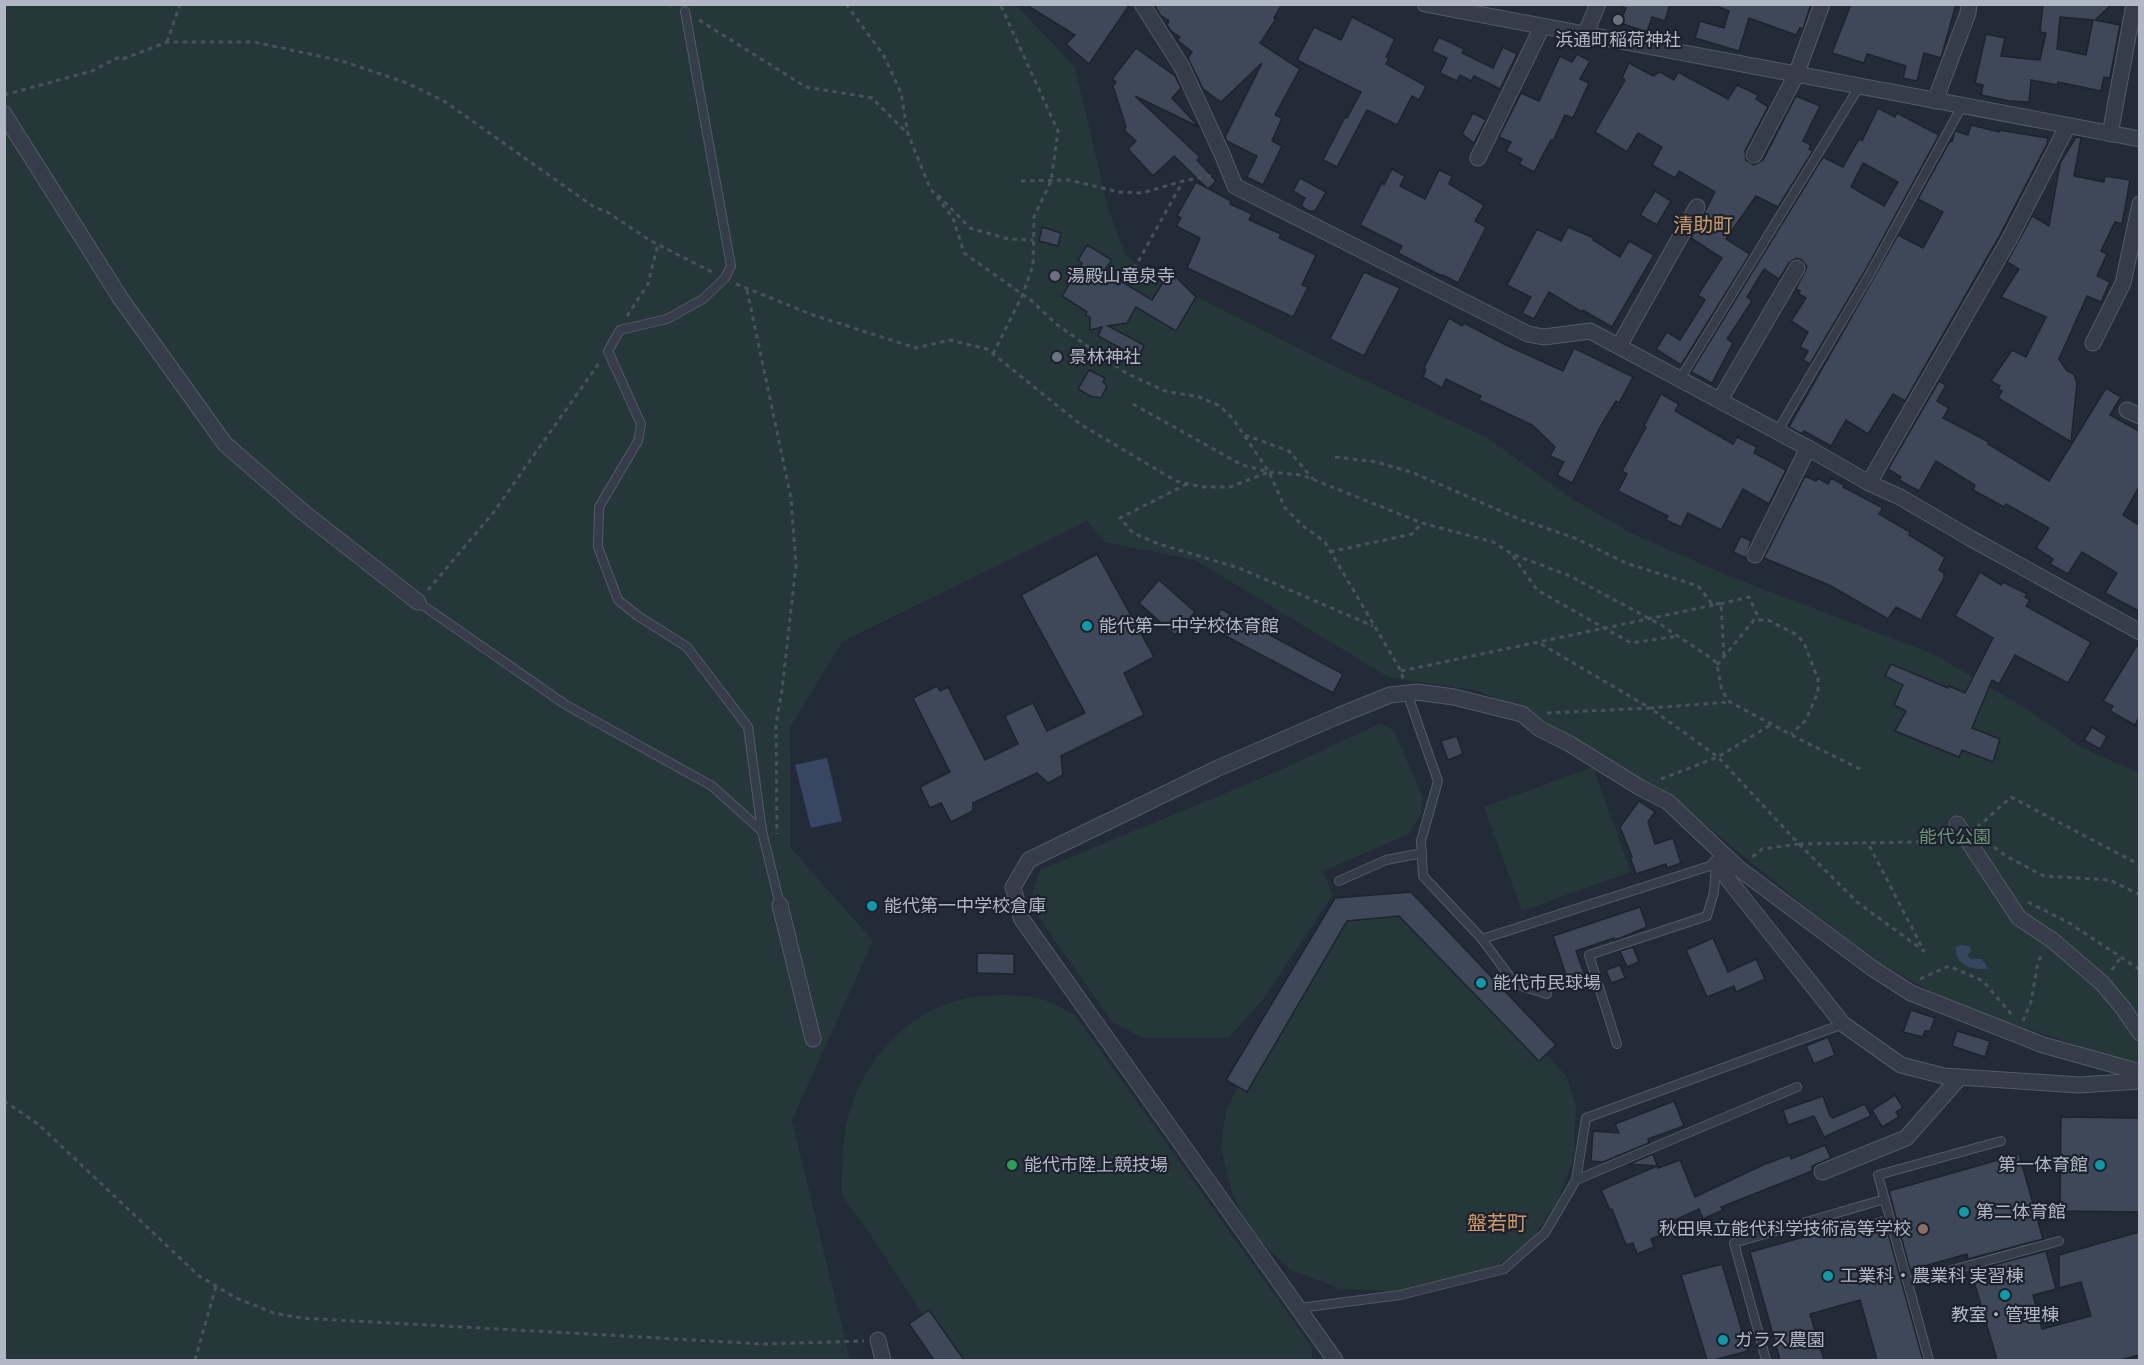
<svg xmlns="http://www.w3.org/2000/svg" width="2144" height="1365" viewBox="0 0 2144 1365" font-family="Manrope,'Noto Sans JP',sans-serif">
<rect width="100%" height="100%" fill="#232a38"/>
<!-- green -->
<g fill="#26373a">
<polygon points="5,5 1016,5 1075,67 1108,208 1125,254 1145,271 1334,366 1486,437 1574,500 1635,535 1734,578 1933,654 2027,709 2082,748 2139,773 2139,1066 1995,1018 1926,989 1877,961 1812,912 1670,796 1522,708 1475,690 1390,678 1195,560 1105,542 1087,521 842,642 790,728 791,848 873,941 792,1120 850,1360 5,1360"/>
<polygon points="1381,723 1394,731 1423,798 1420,816 1409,834 1323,871 1333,895 1261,1002 1228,1038 1143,1038 1112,1022 1033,909 1033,891 1040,870 1274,773"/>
<polygon points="1593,767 1631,872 1522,911 1484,807"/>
<polygon points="1409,902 1567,1077 1576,1107 1574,1156 1558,1201 1533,1238 1499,1265 1448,1284 1391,1291 1341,1289 1291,1270 1253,1235 1233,1196 1221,1149 1226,1109 1335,908"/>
<path d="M1007 995C1038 996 1048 999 1075 1015L1309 1343 1312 1350V1360H934L909 1324 923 1315C904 1286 885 1256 865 1227 860 1218 845 1202 842 1193 840 1182 843 1167 843 1156 844 1092 883 1029 944 1005 964 997 986 995 1007 995Z"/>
</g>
<!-- water -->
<g fill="#394661">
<polygon points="827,758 842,821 811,828 795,765"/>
<path d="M1961 945 1970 946 1971 951 1967 956 1971 959H1981L1986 964 1987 969C1972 970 1955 965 1956 947Z"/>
</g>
<!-- building -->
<g fill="#3f4858" stroke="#1e232f" stroke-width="1.5" fill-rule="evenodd">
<polygon points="1025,4 1130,4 1089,64 1066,44 1075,35"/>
<polygon points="1154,4 1282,4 1274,18 1276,19 1260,43 1300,69 1275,115 1282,118 1272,141 1282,146 1263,185 1247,177 1257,156 1227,141 1225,137 1262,63 1221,102 1203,89 1188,58 1192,52 1177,40 1180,37 1171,31 1167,25 1169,21 1160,15"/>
<polygon points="1624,4 1670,4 1665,21 1652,17 1647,32 1620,23 1626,8 1623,7"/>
<polygon points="1716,4 1811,4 1803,29 1800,28 1796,35 1749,18 1739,51 1695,38 1700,21 1724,28 1729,11 1716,6"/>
<polygon points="1851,4 1956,4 1941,58 1924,53 1917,81 1903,78 1906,66 1867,54 1864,63 1832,53"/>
<path d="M2043 4H2112L2095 20 2120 25 2110 78 2104 77 2101 91 2058 82 2057 85 2031 80 2029 102 2009 101 1981 95 1983 85 1975 83 1986 34 2005 38 2001 56 2040 60 2046 33 2040 32ZM2060 17 2093 20 2086 55 2057 49Z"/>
<polygon points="1352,17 1395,39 1386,57 1389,58 1386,64 1426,86 1419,100 1412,96 1397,125 1367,110 1337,167 1323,160 1345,117 1347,118 1361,92 1297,60 1314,27 1341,40"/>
<polygon points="1439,37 1464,49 1462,53 1493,68 1503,47 1517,54 1500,89 1474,76 1471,81 1460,75 1457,81 1440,73 1447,58 1432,51"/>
<polygon points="1136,48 1175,76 1181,88 1172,98 1199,127 1135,96 1200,157 1197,160 1216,181 1208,189 1174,156 1153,176 1128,149 1136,141 1124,130 1126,127 1113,86 1116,82 1112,79"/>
<polygon points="1577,54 1590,61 1580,79 1589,83 1573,118 1565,115 1553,141 1551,140 1534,172 1519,164 1522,159 1506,151 1511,142 1499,137 1521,93 1539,101 1560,56 1572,62"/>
<polygon points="1629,63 1653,76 1660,72 1674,80 1678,72 1728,99 1737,85 1758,95 1756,99 1768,107 1745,151 1746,160 1754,165 1763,160 1796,96 1820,106 1803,141 1811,145 1809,149 1813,151 1778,207 1756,196 1726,239 1750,254 1681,365 1656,349 1667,332 1680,340 1705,300 1698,295 1722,258 1691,238 1715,192 1679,171 1675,178 1652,165 1662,147 1638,133 1627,152 1595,132 1625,80 1622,78"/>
<path d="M1878 108 1895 117 1897 113 1939 135 1865 271 1810 364 1803 360 1808 351 1800 347 1808 332 1791 321 1806 298 1799 294 1800 291 1796 289 1807 267 1802 260 1796 258 1789 263 1779 279 1764 269 1747 297 1752 301 1727 339 1733 343 1712 383 1691 372 1823 157 1843 167 1859 139 1862 141ZM1863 163 1898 182 1884 206 1851 187Z"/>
<polygon points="1473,113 1486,120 1474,143 1462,134"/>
<polygon points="1971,125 1999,132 1999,130 2048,138 2047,144 2001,233 1905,401 1893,394 1868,434 1846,420 1831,446 1804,431 1802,434 1789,427 1898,235 1923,248 1943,212 1918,199 1950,141 1952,142 1955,131 1968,135"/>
<polygon points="2076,137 2081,138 2074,176 2104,182 2105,176 2130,180 2122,224 2115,222 2101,251 2107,254 2097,276 2110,282 2101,302 2087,296 2059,359 2067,371 2074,374 2077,383 2071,442 1998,398 2002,391 1998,389 2000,386 1991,381 2012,350 2026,357 2046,317 2001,297 2019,269 2007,262 2032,216 2049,226 2060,163"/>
<polygon points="1392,169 1405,176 1400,186 1425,199 1439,170 1452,176 1449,184 1484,205 1475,221 1486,227 1458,283 1443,275 1442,276 1398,253 1402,246 1360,225 1382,183 1384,185"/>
<polygon points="1300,178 1326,192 1315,211 1309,211 1301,206 1305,198 1293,191"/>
<polygon points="1196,182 1231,201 1230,204 1252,214 1249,220 1281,234 1279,238 1316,255 1302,285 1308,287 1293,317 1187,268 1200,238 1176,226 1181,218 1177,216"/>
<polygon points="1655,191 1671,201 1657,225 1640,215"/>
<polygon points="1042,227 1061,233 1058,246 1039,241"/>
<polygon points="1568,227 1594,238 1593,240 1620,257 1629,241 1654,255 1612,327 1583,310 1582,312 1549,292 1534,319 1522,313 1531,297 1507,285 1537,229 1561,241"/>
<polygon points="1087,245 1112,260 1106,268 1111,270 1109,274 1152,300 1170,271 1196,297 1176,331 1136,307 1127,323 1108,326 1144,345 1138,360 1130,353 1098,336 1102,327 1090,330 1090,317 1085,315 1087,312 1062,296 1082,263 1078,260"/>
<polygon points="1364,272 1400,288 1364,356 1330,339"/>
<polygon points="1449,318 1462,326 1464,323 1506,345 1563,371 1574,348 1633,377 1619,403 1616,401 1600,427 1572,483 1557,475 1564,462 1550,456 1555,447 1532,425 1479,400 1481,396 1446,379 1442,388 1423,377 1426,370 1424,368"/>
<polygon points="1089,370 1105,378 1103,382 1107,386 1101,398 1090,396 1078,389"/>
<polygon points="1939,381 1946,385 1937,401 1949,408 1943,418 1989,442 1988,444 2049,481 2106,388 2121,397 2110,415 2139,431 2139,487 2123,515 2139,525 2139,611 2105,593 2117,573 2082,552 2068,574 2050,564 2053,559 2036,548 2049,528 2006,504 2004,507 1973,490 1975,485 1936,461 1919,491 1899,480 1901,477 1888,469"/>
<polygon points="1661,394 1679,404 1675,411 1733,444 1737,437 1757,447 1754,453 1786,470 1769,504 1743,489 1721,530 1688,513 1681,527 1666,520 1668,516 1618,491 1627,474 1622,471 1646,427 1644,426"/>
<polygon points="1805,476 1816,481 1818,478 1828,484 1831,478 1844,485 1843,487 1883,508 1879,514 1910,532 1909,535 1945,557 1939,570 1944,573 1944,578 1921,620 1896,607 1888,619 1831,586 1764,558"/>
<polygon points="1741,536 1751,541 1746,558 1733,552"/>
<polygon points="1097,554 1154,657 1124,673 1144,715 1061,756 1063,775 1048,783 1037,773 973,803 973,811 951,822 941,803 930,808 920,787 950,772 913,698 937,686 940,691 948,687 985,760 1018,744 1005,716 1033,703 1047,731 1085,713 1021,595"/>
<polygon points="1980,572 2001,585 2003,582 2027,594 2025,597 2030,600 2026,606 2091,642 2068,683 2015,655 1999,684 1992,680 1972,728 2000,739 1993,762 1962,750 1959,757 1895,731 1906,711 1894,705 1903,685 1885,676 1891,664 1948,688 1949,686 1965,693 1993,638 1955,616"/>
<polygon points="1159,580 1195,612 1175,635 1139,603"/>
<polygon points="1221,609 1343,674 1333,693 1211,628"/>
<polygon points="2139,642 2139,717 2135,725 2110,711 2113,706 2103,701"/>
<polygon points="2092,727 2107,736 2100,749 2084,740"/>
<polygon points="1457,736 1463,754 1448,760 1441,741"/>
<polygon points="1639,801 1655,812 1648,822 1655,844 1673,838 1681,863 1667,868 1666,864 1636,874 1630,857 1632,857 1620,827"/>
<polygon points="1411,892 1556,1045 1539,1061 1399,916 1347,921 1247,1092 1226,1080 1335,898"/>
<polygon points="1640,907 1647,927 1615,940 1614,938 1576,951 1585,976 1568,981 1553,936"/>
<polygon points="1713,938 1728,972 1756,959 1765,979 1736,992 1734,986 1707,997 1686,950"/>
<polygon points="1633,947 1639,962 1627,967 1620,951"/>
<polygon points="977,953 1014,954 1014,974 977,973"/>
<polygon points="1620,965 1625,978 1611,983 1606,970"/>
<polygon points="1911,1010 1935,1018 1930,1031 1925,1031 1923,1037 1903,1032"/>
<polygon points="1957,1031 1990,1041 1985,1057 1952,1046"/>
<polygon points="1828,1037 1835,1055 1814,1064 1806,1046"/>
<polygon points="1895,1095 1903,1108 1896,1112 1899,1117 1882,1127 1872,1110"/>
<polygon points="1823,1096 1830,1116 1833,1118 1865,1104 1871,1116 1824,1137 1814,1116 1788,1125 1783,1110"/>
<polygon points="1674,1101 1684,1126 1648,1139 1649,1143 1603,1162 1591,1161 1593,1131 1619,1133 1615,1124"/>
<polygon points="2061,1117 2139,1118 2139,1212 2060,1211"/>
<polygon points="1825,1145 1831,1158 1812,1166 1812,1171 1721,1207 1723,1210 1703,1219 1699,1209 1673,1221 1676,1229 1651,1239 1654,1247 1637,1254 1633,1243 1626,1245 1612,1209 1610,1210 1601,1190 1657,1166 1629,1164 1653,1154 1658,1168 1680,1160 1695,1197 1765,1164 1790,1155 1791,1159"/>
<polygon points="2019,1154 2043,1239 1968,1259 1967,1254 1910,1270 1889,1191"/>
<polygon points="1883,1215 1923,1360 1877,1360 1860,1300 1810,1314 1824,1360 1780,1360 1750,1252"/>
<polygon points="2139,1232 2139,1355 2120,1360 1997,1360 1971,1271 2046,1251 2056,1289 2033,1295 2042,1329 2091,1316 2081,1282 2059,1288 2059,1255"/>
<polygon points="1722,1264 1748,1351 1714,1360 1707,1360 1681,1275"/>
<polygon points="929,1310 964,1360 934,1360 909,1324"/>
</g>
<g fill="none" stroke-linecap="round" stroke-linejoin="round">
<defs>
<g id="service">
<polyline points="685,11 731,266 725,278 703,299 667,319 620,330 608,351 641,424 638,441 599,507 598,547 618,600 638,616 687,647 748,727 762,831 780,905"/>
<polyline points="1680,379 1859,87"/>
<polyline points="1777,432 1870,274 1962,106"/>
<polyline points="418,602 566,705 712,786 762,831"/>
<polyline points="1407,693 1438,781 1421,841 1423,876 1482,939"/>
<polyline points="1339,881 1386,860 1422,853"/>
<polyline points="1547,994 1515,984 1482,939 1716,864 1714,892 1707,916 1589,955 1617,1044"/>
<polyline points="1576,1180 1797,1087"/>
<polyline points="1908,1282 2059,1241"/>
<polyline points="1299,1308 1400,1295 1504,1269 1545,1233 1576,1180 1586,1118 1843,1024"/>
<polyline points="1766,1360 1734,1243 1885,1199"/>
<polyline points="1929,1360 1878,1175 2001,1141"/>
</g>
<g id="minor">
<polyline points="1142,4 1182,67 1222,154 1235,186 1528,334 1544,337 1590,331 1808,448 1869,483 1900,497 1970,538 2140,632"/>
<polyline points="1425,4 2140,139"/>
<polyline points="1585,35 1598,4"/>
<polyline points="1935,101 1968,13 1969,4"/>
<polyline points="4,114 121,299 225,444 303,512 418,602"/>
<polyline points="2110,134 2134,4"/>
<polyline points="1754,155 1796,75 1822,4"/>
<polyline points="1478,158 1542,27"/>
<polyline points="2093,343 2123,283 2140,204"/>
<polyline points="1619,346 1697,207"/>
<polyline points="1720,400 1797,268"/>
<polyline points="2127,410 2140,416"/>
<polyline points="1869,483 2010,238 2067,127"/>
<polyline points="1755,555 1808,448"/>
<polyline points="1957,824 2019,918 2052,940 2102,983 2123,1008 2140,1033"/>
<polyline points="1738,868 1716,864 1843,1024 1901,1065 1944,1076 2079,1085 2140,1081"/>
<polyline points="780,905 813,1039"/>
<polyline points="1822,1172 1906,1138 1960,1077"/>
<polyline points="878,1340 883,1360"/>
<polyline points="1335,1360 1021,918 1013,887 1029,860 1216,769 1338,716 1390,695 1417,692 1454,697 1522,714 1540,729 1570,744 1639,787 1668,802 1738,868 1872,968 1911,993 2043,1045 2140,1072"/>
</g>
</defs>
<!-- service casing -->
<use href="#service" stroke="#545a66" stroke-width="10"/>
<!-- minor casing -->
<use href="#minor" stroke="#545a66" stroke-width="17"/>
<!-- path -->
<g stroke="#445458" stroke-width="3" stroke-dasharray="4.5 4.5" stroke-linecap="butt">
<polyline points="667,4 675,7"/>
<polyline points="846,4 884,56 901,93 908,134 930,188 953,218 964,253 1032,301 1056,324 1126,373 1165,391 1199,397 1220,406 1233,419 1269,472 1285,508 1303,526 1325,542 1401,671 1403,679"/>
<polyline points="699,20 806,87 872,98 907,133"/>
<polyline points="167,42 180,4"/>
<polyline points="4,95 92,71 119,57 123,59 167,42 254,42 342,61 407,83 444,101 594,207 607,212 651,241 714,273"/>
<polyline points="1021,181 1069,180 1119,192 1142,193 1183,181 1210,176 1213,177"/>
<polyline points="938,195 970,228 1008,239 1033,240"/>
<polyline points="1134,269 1182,183"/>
<polyline points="736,284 813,315 916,348 950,340 987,349 1080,424 1176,481 1202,487 1230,487 1269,472"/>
<polyline points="747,290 791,498 796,565 782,690 776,724 777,834"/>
<polyline points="627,316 648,284 658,244"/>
<polyline points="993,354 1023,294 1033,265 1034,217 1051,181 1058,131 1000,4"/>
<polyline points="1133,404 1242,465 1269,472 1302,475 1422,523 1493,542 1512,554 1570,576 1663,626 1714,660 1717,665 1722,691 1730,702 1801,740 1864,771"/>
<polyline points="1245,435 1289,451 1313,479"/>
<polyline points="1335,457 1376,462 1414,473 1519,519 1575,538 1626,563 1698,586 1713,605 1721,603 1724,657"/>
<polyline points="1187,484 1120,518 1133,533 1159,544 1239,568 1373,626"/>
<polyline points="1330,552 1412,534 1422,523"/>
<polyline points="1513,556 1537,590 1631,643 1678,636"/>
<polyline points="428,590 493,513 599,363"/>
<polyline points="1720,604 1749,597 1760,621"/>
<polyline points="1541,644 1650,708 1729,702"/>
<polyline points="1717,665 1754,620 1768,620 1797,635 1804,643 1818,679 1818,692 1806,720 1791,734"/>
<polyline points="1401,671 1714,605"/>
<polyline points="1547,713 1650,708 1718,757 1799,844 1762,849 1751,858"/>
<polyline points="1661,779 1718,757 1772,724"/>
<polyline points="1978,824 1979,826 2011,797 2140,865"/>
<polyline points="1799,844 1857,902 1924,951 1868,843"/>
<polyline points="1799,844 1917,842 1947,837"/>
<polyline points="1994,847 2006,856 2044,876 2110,880 2140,895"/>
<polyline points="2028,902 2071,924 2140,970"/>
<polyline points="2112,970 2121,957"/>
<polyline points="1920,979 1949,966 1983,981 2012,1015"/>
<polyline points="2023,1021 2031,1002 2038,962 2043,953"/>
<polyline points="4,1101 38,1124 199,1276 236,1298 274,1313 301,1318 765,1344 864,1341"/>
<polyline points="195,1360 216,1286"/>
</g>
<!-- service -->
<use href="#service" stroke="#363c49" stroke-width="8"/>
<!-- minor -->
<use href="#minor" stroke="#363c49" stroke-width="15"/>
</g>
<!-- markers -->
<g fill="#6b7280" stroke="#1c212d" stroke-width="2">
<circle cx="1618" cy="20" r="6"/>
<circle cx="1055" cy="276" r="6"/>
<circle cx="1057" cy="357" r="6"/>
</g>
<g fill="#0f9aa8" stroke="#1c212d" stroke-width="2">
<circle cx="1087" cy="626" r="6"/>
<circle cx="872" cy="906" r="6"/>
<circle cx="1481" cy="983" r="6"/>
<circle cx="2100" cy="1165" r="6"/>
<circle cx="1964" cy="1212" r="6"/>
<circle cx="1828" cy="1276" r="6"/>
<circle cx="2005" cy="1295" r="6"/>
<circle cx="1723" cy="1340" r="6"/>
</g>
<circle fill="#2e9e5b" stroke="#1c212d" stroke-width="2" cx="1012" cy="1165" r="6"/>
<circle fill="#8d6e63" stroke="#1c212d" stroke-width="2" cx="1923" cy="1229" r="6"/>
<g text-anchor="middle" stroke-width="4.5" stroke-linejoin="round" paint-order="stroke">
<!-- poi labels -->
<g font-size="18" fill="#b1b7c5" stroke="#1c212d" text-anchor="start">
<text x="1618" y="46" text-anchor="middle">浜通町稲荷神社</text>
<text x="1067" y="282">湯殿山竜泉寺</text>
<text x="1069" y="363">景林神社</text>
<text x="1099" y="632">能代第一中学校体育館</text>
<text x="884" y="912">能代第一中学校倉庫</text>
<text x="1493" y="989">能代市民球場</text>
<text x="1024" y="1171">能代市陸上競技場</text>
<text x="2088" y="1171" text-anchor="end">第一体育館</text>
<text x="1976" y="1218">第二体育館</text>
<text x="1911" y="1235" text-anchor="end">秋田県立能代科学技術高等学校</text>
<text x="1840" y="1282">工業科・農業科 実習棟</text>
<text x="2005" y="1321" text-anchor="middle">教室・管理棟</text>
<text x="1735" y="1346">ガラス農園</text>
</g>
<!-- park labels -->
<g font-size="18" fill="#6a9477" stroke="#1c212d">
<text x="1955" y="843">能代公園</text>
</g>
<!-- neighbourhood labels -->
<g font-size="20" fill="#cc9b65" stroke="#1c212d">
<text x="1703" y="232">清助町</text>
<text x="1497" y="1230">盤若町</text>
</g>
</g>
<!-- border -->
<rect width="2144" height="1365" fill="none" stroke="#b1b7c5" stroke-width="12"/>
</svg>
